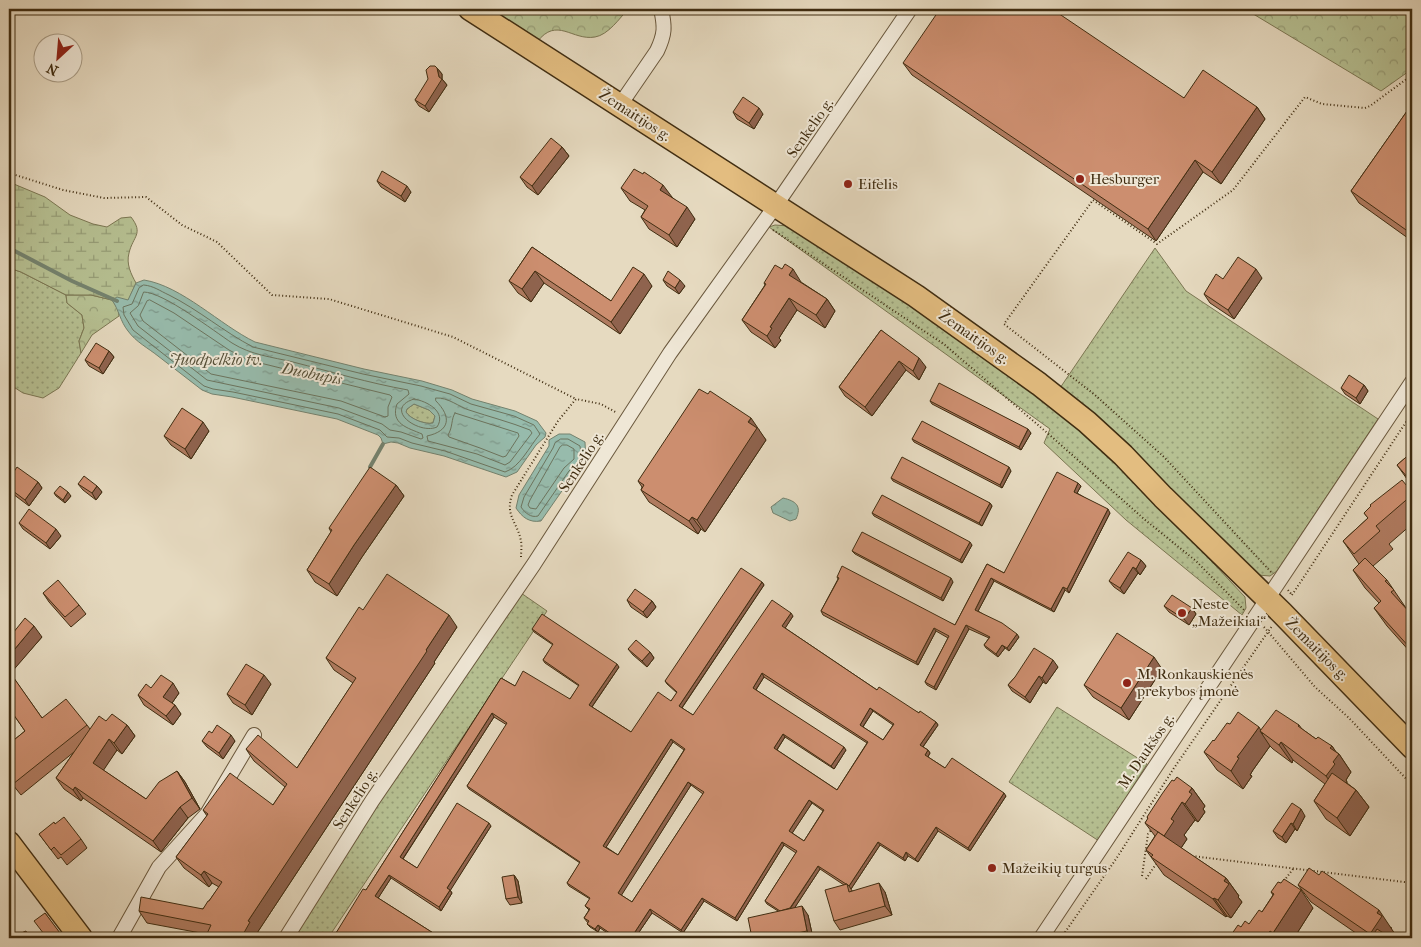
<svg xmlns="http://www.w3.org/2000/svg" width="1421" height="947" viewBox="0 0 1421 947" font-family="'IM FELL French Canon',serif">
<defs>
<pattern id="grass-dots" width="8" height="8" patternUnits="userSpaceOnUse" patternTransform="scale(1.25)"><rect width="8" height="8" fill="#b6c092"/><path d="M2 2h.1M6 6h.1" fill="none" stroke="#959c76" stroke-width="1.8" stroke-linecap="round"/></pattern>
<pattern id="forest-crowns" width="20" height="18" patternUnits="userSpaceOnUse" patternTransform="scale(1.25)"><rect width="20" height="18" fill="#b6c092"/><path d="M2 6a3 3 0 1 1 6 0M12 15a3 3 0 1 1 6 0" fill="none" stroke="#959c76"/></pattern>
<pattern id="wetland-marsh" width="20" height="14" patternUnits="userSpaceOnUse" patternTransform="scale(1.25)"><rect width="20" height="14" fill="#b6c092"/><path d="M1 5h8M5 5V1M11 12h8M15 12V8" fill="none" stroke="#959c76"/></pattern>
<pattern id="water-ripples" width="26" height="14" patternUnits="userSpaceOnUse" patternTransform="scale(1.25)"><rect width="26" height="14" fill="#97bbac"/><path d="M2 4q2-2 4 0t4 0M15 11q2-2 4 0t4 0" fill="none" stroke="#7d988b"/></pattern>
</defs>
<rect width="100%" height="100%" fill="#e6dac0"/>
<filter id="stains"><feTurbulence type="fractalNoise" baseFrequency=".004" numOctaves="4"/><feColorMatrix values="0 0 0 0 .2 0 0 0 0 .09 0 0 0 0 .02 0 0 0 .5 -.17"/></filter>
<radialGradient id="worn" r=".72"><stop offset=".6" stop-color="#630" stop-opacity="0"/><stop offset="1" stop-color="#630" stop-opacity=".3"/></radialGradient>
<!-- grass -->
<g fill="url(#grass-dots)" stroke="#7b7652">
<polygon points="775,225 789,226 882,281 1073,422 1137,482 1245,597 1246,608 1242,615 1126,520 1044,443 1050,429 769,227"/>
<polygon points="1155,248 1186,291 1378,419 1277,571 1270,576 1258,575 1060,388"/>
<polygon points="9,268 21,272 66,295 67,303 82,315 84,328 79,341 81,353 59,388 43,398 23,393 9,384"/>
<path d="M414 404 429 410 435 416 433 423C425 425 410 419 406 412L407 409Z"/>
<polygon points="521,593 547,611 328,938 310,938 296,930 369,818"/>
<polygon points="1057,707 1147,764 1099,841 1009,782"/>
</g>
<!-- forest -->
<g fill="url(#forest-crowns)" stroke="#7b7652">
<path d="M486 9H628C620 18 608 35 595 37 572 41 557 16 537 42Z"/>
<polygon points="1245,9 1412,9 1412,69 1381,91"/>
<polygon points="66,295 91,295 112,300 118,309 119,316 92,335 81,353 79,341 84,328 82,315 67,303"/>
</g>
<!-- wetland -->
<path fill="url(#wetland-marsh)" stroke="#7b7652" d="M9 182 45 197 70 215 93 224 107 227 121 218 131 217C144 234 133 236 129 253 126 264 131 274 136 283L128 301 113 298 112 300 91 295H66L21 272 9 268Z"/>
<!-- water -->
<g fill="url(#water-ripples)" stroke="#74826e" fill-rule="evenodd">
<path d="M144 280C182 286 220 325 255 342L364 369 422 381 452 390 472 399 515 411 537 421 546 433 545 437 536 445 517 472 506 477 444 456 410 448 398 443 391 442 383 444 381 438 378 435 337 419 232 397 212 394 202 390C187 379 173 367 158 356 148 348 136 342 128 331 120 321 119 310 112 300L117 297 128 300 136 283ZM414 404 429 410 435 416 433 423C426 425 410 419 406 412L407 409Z"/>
<path d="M559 434H570L585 442 586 465C582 470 577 470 573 475L541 521C529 523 522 517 516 508L519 495 549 446V440Z"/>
<path d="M783 498C796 501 802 506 796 519L790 521 773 513 771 507Z"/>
</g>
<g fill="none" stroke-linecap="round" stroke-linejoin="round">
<!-- shore -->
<g stroke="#6c745e" stroke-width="1">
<path d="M144 285C154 286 160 291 169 295 199 310 224 332 253 347L363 374 421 386 450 394 471 404 514 416 534 425 540 434C529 447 520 467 505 472L445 451 412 443 399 438 387 437 380 430 338 414 233 392 213 389 204 386 133 330 124 315 123 307 132 304 139 288Z"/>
<path d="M144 292C163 292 214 331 232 343 251 355 272 357 293 362 332 372 369 383 408 390L409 394 397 404C390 424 408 428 422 434L423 438 421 439 401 432 390 430 382 424 339 408 207 380 138 326 130 313 138 306Z"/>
<polygon points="150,300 174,313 229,350 248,360 390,395 392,397 388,407 388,416 385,417 341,401 211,374 143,321 140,315 147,301"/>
<path d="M436 398C448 397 459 407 469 410 490 417 510 422 530 430L532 433 510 462 505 465 477 454 428 441 427 436C450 431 452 417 436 401Z"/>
<path d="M414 399C427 401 447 412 437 427 419 435 382 409 414 399Z"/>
<path d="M455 413 518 433 519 436 506 456 503 457 480 448 449 437 448 435C453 427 451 419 455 413Z"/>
<path d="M561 439H568L580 446 582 463 574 466 569 471 538 516C531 518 525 513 521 507L524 497 553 448 555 443Z"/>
<polygon points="563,445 567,445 574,449 574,459 564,468 536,509 530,508 528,505 530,500 560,447"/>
</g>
<!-- stream -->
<g stroke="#74826e" stroke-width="4">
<polyline points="9,248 72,281 117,301"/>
<polyline points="370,467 383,444"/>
</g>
<defs>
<g id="street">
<path d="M620 105 657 51C665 34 665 27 661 9"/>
<polyline points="119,938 159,867 207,814 254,735"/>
<polyline points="286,938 372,801 534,564 670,353 776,205 910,9"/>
<polyline points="1041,938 1412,382"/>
</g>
<g id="primary">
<polyline points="470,9 916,296 1039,384 1087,422 1123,455 1163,497 1282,613 1412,747"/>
<polyline points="9,843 81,938"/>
</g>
</defs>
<!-- street casing -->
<use href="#street" stroke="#6a583d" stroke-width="16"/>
<!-- primary casing -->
<use href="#primary" stroke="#402d11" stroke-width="25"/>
<!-- path -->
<g stroke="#402d11" stroke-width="2" stroke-dasharray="1 2.5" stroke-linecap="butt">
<polyline points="9,173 63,190 104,198 146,197 182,225 217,242 272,295 329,299 453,337 576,399"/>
<polyline points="773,230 945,345 1052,437 1144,519 1196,561 1245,611"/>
<path d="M521 557C521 552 522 546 521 541 517 521 505 516 512 495L558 421 576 399 601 404 617 413"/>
<polyline points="1271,572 1164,457 1095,395 1004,324 1093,200 1157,244 1233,190 1305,97 1322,104 1365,108 1370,106 1412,75"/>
<polyline points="1288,590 1292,595"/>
<polyline points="1292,595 1412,413"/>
<polyline points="1264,627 1315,687 1349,718 1412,785"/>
<polyline points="1192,856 1412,883"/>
<polyline points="1142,876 1148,834 1151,830"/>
<polyline points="1146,879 1156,864"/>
<polyline points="1284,881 1293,869"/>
<polyline points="1061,938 1116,859 1174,768 1272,626"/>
</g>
<!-- street -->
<use href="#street" stroke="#efe7d6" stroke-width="14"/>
<!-- primary -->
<use href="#primary" stroke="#e3bd80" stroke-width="22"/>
</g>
<!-- wall -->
<g fill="#af7a5f" stroke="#402d11" fill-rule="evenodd">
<polygon points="903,63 1257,107 1265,119 1221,184 1203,172 1156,241 912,75"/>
<polygon points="437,68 442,74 442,79 447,85 429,112 419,106 415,100"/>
<polygon points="1412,104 1412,241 1359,203 1351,191"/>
<polygon points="733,112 763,114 754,129 737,119"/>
<polygon points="562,147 569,156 538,195 527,187 520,177"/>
<polygon points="377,181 411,192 405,202 381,187"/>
<polygon points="621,188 672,197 695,219 677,247 649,229 641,217 645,210 630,201"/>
<polygon points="532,247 611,301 652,286 620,334 544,283 531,302 518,293 509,281"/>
<polygon points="1262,278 1234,319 1210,303 1204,294 1223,279"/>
<polygon points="663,280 685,286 679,294 667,286"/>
<polygon points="801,282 827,299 835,311 825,328 797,310 779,338 781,340 775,348 751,332 742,320 765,285 764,283"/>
<polygon points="881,330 926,367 919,380 906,370 872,416 845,396 839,387"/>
<polygon points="109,351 114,357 103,374 89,366 85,360"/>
<polygon points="1364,385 1368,391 1360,404 1345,394 1341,388"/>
<polygon points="930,401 1031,433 1021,450 932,404"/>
<polygon points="760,430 759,431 766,440 705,532 701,529 698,534 649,502 641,490 642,487 638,481"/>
<polygon points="209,431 191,459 171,445 164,436"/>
<polygon points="912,439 1011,471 1002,488 914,442"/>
<polygon points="1412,452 1412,486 1397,465"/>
<polygon points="891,478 990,503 992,506 982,526 893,481"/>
<polygon points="9,479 38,482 42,488 29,506 9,491"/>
<polygon points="78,484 97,486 102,492 96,500 83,490"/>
<polygon points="396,485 404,496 362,557 337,596 315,582 307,570 331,532 329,528"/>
<polygon points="1081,486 1077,493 1110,513 1069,593 1065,590 1054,612 994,581 978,611 1019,637 1009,651 1005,648 998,657 986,648 984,645 989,638 969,629 936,690 927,685 925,682 948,638 936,631 918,665 823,615 821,611 838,579 837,577 955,625 987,564 1004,573"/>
<polygon points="1412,492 1412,524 1389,544 1393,549 1373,566 1387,580 1406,608 1412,615 1412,654 1387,626 1374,608 1379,603 1365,588 1353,570 1359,564 1343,541 1368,518 1364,513"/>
<polygon points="54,493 71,496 65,503 56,496"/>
<polygon points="872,513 972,545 962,563 874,516"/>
<polygon points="19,523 61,536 50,549 23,529"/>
<polygon points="852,551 953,582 943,601 855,554"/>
<polygon points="1141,560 1146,566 1140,575 1138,573 1124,594 1114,587 1109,581"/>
<path d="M762 582 764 585 682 708 693 715 793 616 785 628 877 690 919 713 936 722 938 725 923 747 928 750 930 753 928 757 945 768 1006 796 970 851 938 831 918 862 908 856 905 861 880 845 851 889 852 891 885 892 892 915 840 930 834 921 844 885 820 869 795 907 808 915 813 938H752L778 911 767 904 765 901 796 853 784 845 737 921 704 901 683 933 652 913 635 938H615L600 928 598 932 590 927 587 924 588 923 584 918 589 910 585 906 590 899 569 886 567 883 580 863 469 789 467 786 507 725 494 717 403 859 417 868 491 826 450 890 452 893 441 911 391 878 378 898 441 938H342L338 936 336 933 366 890 501 678 515 686 570 699 579 686 545 663 543 660 553 645 534 632 532 629 619 667 592 707 631 732 671 701 677 693 667 684 665 681ZM764 677 867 743 837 790 777 750 785 737 834 769 846 750 756 690ZM873 711 893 725 883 740 863 727ZM673 742 684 750 618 855 606 847ZM691 785 703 794 632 902 621 895ZM812 803 823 811 804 841 792 833Z"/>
<polygon points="43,593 79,605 86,614 71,627 49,602"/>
<polygon points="627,600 652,601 656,607 647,618 631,607"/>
<polygon points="1164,606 1192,608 1196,614 1189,625 1169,612"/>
<polygon points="363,610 457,627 434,662 435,663 257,933 258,934 256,938 205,938 206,934 147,923 139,911 203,909 209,901 219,887 212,883 209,887 184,868 176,857 207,816 203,810 273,805 285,787 254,761 246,749 297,768 353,683 334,670 326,658"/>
<polygon points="42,637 10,673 42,718 87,725 90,729 106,721 127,725 135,736 122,754 117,750 103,770 146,799 177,771 185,782 200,809 188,818 161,852 83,798 81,801 64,789 56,778 74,752 21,795 9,780 9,744 25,731 9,708 9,638"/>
<polygon points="628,649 650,652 654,658 647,667 633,655"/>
<polygon points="1058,667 1046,684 1043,682 1030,703 1012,691 1008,685 1015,677"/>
<polygon points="1162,669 1129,720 1093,697 1084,685"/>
<polygon points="271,684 252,715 233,703 227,694"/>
<polygon points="151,688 179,693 172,703 181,714 173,725 144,705 138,695"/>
<polygon points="1230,724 1261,730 1299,725 1302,729 1316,739 1332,746 1336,752 1339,754 1351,772 1346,780 1347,782 1347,783 1356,790 1369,807 1350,836 1326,819 1314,801 1325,784 1293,760 1292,763 1273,749 1270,746 1253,770 1250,775 1252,776 1243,789 1217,770 1204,752"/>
<polygon points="212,733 235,741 223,759 207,747 202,741"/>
<polygon points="1192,788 1205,806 1203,809 1205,812 1198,822 1195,820 1184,835 1187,839 1181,848 1226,878 1239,896 1238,897 1242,902 1231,918 1227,916 1226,917 1164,875 1146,850 1155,836 1145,823 1148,819 1147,817"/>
<polygon points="1305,816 1297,831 1295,829 1286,843 1278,838 1273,831"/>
<polygon points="55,824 81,839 87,848 67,865 61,857 58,859 39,834"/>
<polygon points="9,873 14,880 9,885"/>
<polygon points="514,875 518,881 522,903 510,905 506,899"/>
<polygon points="1298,885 1392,928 1391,929 1395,934 1392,938 1363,938 1311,902"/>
<polygon points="1271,892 1313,908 1294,938 1229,938 1241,927 1249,924 1262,912 1273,895"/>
<polygon points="45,913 63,938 47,938"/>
</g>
<!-- shaded-wall -->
<g fill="#8f634e" stroke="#402d11">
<polygon points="437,68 442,74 442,79 447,85 429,112 425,106 439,77"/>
<polygon points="1257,107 1265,119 1221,184 1212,172"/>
<polygon points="759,108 763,114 754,129 749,123"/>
<polygon points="562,147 569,156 538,195 532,186"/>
<polygon points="1195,160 1203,172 1156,241 1148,229"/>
<polygon points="663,185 672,197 669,202 660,190"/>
<polygon points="407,186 411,192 405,202 401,196"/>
<polygon points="687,207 695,219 677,247 669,235"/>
<polygon points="1412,227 1412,237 1409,232"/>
<polygon points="793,269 801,282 798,287 789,275"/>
<polygon points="1256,269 1262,278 1234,319 1228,310"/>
<polygon points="535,271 544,283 531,302 522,289"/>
<polygon points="644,274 652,286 620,334 611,322"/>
<polygon points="680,280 685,286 679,294 675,288"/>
<polygon points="789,298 797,310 779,338 781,340 775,348 767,336 770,327"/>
<polygon points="827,299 835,311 825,328 816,315"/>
<polygon points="109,351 114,357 103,374 99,368"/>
<polygon points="919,358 926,367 919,380 913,371"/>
<polygon points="899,361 906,370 872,416 865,407"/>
<polygon points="1364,385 1368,391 1360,404 1356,398"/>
<polygon points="751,418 766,440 705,532 697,520"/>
<polygon points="203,422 209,431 191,459 185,449"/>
<polygon points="1028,429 1031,433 1021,450 1019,447"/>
<polygon points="1009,467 1011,471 1002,488 1000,485"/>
<polygon points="38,482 42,488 29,506 25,500"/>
<polygon points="1078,483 1081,486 1076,495 1074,492"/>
<polygon points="396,485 404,496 362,557 337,596 329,584 354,545"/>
<polygon points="97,486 102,492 96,500 92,493"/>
<polygon points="68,492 71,496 65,503 63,500"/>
<polygon points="990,503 992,506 982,526 979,523"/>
<polygon points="1108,509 1110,513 1069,593 1067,589"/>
<polygon points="692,517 701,529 698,534 689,521"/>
<polygon points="56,529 61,536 50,549 46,543"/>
<polygon points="970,542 972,545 962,563 960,560"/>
<polygon points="1141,560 1146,566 1140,575 1136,569"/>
<polygon points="1133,567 1138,573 1124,594 1120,588"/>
<polygon points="951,578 953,582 943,601 941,598"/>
<polygon points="991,578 994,581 977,613 975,610"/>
<polygon points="762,582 764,585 681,709 679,706"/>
<polygon points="1063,587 1065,590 1054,612 1051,609"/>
<polygon points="652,601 656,607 647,618 643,612"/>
<polygon points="1192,608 1196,614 1189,625 1184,619"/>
<polygon points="791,613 793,616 784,630 782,626"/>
<polygon points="449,615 457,627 434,662 435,663 257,933 258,934 256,938 241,938 248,921"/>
<polygon points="966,625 969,629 936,690 934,687"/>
<polygon points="34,626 42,637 10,674 9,672 9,656"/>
<polygon points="934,628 936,631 918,665 916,662"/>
<polygon points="1017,634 1019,637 1009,651 1007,648"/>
<polygon points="1002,645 1005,648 998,657 996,654"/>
<polygon points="650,652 654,658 647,667 642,661"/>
<polygon points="1154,657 1162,669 1129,720 1121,708"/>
<polygon points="1053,660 1058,667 1046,684 1042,678"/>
<polygon points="617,664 619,667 591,708 589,705"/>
<polygon points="762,673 764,677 755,691 753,688"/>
<polygon points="264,675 271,684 252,715 245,705"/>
<polygon points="1039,676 1043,682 1030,703 1025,697"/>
<polygon points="173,683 179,693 170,706 163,697"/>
<polygon points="175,705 181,714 173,725 166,716"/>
<polygon points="870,708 873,711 862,728 860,725"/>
<polygon points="492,713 494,717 402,860 400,857"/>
<polygon points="936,722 938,725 922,748 920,745"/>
<polygon points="127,725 135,736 122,754 114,743"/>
<polygon points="1259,727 1263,734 1260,731 1270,746 1253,770 1250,775 1252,776 1243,789 1231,771 1237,757"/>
<polygon points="783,734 785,737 776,751 774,748"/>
<polygon points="231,735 235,741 223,759 219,753"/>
<polygon points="109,739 117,750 101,774 93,763"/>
<polygon points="671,739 673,742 605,849 603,846"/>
<polygon points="1281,742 1293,760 1292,763 1279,745"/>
<polygon points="1332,746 1338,755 1339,754 1351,772 1346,780 1347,782 1339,794 1326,776 1333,762 1330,748"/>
<polygon points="844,747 846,750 834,769 831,766"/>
<polygon points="928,750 930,753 927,758 925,755"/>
<polygon points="177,771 185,782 200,809 192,798"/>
<polygon points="688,782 691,785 621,896 618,893"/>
<polygon points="75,787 83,798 81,801 73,790"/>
<polygon points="1192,788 1205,806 1203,809 1205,812 1198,822 1185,804 1189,792"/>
<polygon points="1356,790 1369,807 1350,836 1337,818"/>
<polygon points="1004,793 1006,796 970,851 968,848"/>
<polygon points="809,800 812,803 791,835 789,831"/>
<polygon points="1182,802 1195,820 1184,835 1187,839 1177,854 1164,836 1171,819"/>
<polygon points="180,807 188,818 161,852 153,841"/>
<polygon points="1301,809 1305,816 1297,831 1293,824"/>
<polygon points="489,823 491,826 450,891 447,888"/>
<polygon points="1291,823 1295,829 1286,843 1282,837"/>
<polygon points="936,827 938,831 918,862 915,859"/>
<polygon points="782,842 784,845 737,921 735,918"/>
<polygon points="878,842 880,845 851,889 849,886"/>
<polygon points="906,852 908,856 905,861 903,858"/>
<polygon points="818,866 820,869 788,918 786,915"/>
<polygon points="204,871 212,883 209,887 201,875"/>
<polygon points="389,875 391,878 377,900 375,896"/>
<polygon points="514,875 518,881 522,903 518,897"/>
<polygon points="1226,878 1239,896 1238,897 1242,902 1231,918 1218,900 1224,881"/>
<polygon points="879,883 885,892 892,915 885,906"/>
<polygon points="450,890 452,893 441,911 439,907"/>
<polygon points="1301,890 1313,908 1294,938 1277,938 1273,933"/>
<polygon points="702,898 704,901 683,933 681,930"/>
<polygon points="1214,898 1227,916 1226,917 1213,899"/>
<polygon points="802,906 808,915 813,938 807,931"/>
<polygon points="650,909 652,913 635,938 631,938"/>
<polygon points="1379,910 1395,934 1392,938 1374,938 1370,934 1377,913"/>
<polygon points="598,925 600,928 598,932 595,929"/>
<polygon points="1270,931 1275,938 1268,938 1267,936"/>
<polygon points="1263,934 1266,938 1261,938"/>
</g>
<!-- building -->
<g fill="#cc8e6f" stroke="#402d11" fill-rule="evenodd">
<polygon points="940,9 1052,9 1184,98 1203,70 1257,107 1212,172 1195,160 1148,229 903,63"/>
<polygon points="430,66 435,66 437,68 439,77 442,79 425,106 415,100 428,79 426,70"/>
<polygon points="743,97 759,108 749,123 733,112"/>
<polygon points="1412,104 1412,227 1409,232 1351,191"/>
<polygon points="551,138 562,147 532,186 520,177"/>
<polygon points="634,169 643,174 644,172 663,185 660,190 687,207 669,235 641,217 648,206 621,188"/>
<polygon points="382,171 407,186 401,196 377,181"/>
<polygon points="532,247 611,301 633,267 644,274 611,322 535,271 522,289 509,281"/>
<polygon points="1238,257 1256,269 1228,310 1204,294 1216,274 1223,279"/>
<polygon points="785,264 793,269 789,275 827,299 816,315 789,298 770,327 772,328 767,336 742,320 766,284 764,283 775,265 782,269"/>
<polygon points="668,271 680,280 675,288 663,280"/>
<polygon points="881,330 919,358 913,371 899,361 865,407 839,387"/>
<polygon points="96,343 109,351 99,368 85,360"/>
<polygon points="1349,375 1364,385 1356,398 1341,388"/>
<polygon points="939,383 1028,429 1019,447 930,401"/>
<polygon points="699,389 708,394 710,391 751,418 748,422 757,428 697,520 692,517 689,521 641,490 644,485 638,481"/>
<polygon points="182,408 203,422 185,449 164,436"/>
<polygon points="922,421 1009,467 1000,485 912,439"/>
<polygon points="1412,452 1412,474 1408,478 1397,465"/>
<polygon points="902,457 990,503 979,523 891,478"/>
<polygon points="17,467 38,482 25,500 9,488 9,479"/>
<polygon points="370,467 396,485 354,545 329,584 307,570 332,530 329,528"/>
<polygon points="1057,472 1078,483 1074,492 1108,509 1067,589 1063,587 1051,609 991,578 975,610 1002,623 1017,634 1007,648 1002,645 996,654 984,645 990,637 966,625 934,687 925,682 949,636 934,628 916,662 821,611 839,578 837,577 842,566 955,625 987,564 1004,573"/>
<polygon points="84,476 97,486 92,493 78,484"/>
<polygon points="1402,480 1412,492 1412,495 1376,526 1380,531 1354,554 1343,541 1368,518 1364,513 1371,506 1370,505"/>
<polygon points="60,486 68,492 63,500 54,493"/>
<polygon points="882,495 970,542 960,560 872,513"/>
<polygon points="29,509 56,529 46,543 19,523"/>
<polygon points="862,532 951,578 941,598 852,551"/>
<polygon points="1128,552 1141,560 1136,569 1133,567 1120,588 1109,581"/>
<polygon points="1365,558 1387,580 1385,581 1394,590 1391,592 1412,615 1412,649 1411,649 1374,608 1381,601 1353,570"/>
<path d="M741 568 762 582 679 706 693 715 772 600 791 613 782 626 877 690 879 687 919 713 920 711 936 722 920 745 928 750 925 755 945 768 952 758 1004 793 968 848 936 827 915 859 906 852 903 858 878 842 849 886 847 884H846L818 866 790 908 780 911 765 901 797 851 782 842 735 918 702 898 681 930 650 909 631 938H617L598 925 595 929 587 924 589 921 584 918 590 909 585 906 590 898 567 883 580 862 467 786 507 723 492 713 400 857 417 868 457 803 489 823 447 888 450 890 439 907 389 875 375 896 441 938H344L336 933 363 889 366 890 501 678 515 686 523 671 570 699 579 685 543 660 553 644 532 629 542 614 617 664 589 705 631 732 658 692 671 701 677 692 665 681ZM762 673 868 742 837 790 774 748 783 734 831 766 844 747 753 688ZM870 708 894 724 883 740 860 725ZM671 739 685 749 618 855 603 846ZM688 782 704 792 632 902 618 893ZM809 800 824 810 804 841 789 831Z"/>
<polygon points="387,574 449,615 426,650 427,651 248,921 250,922 241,938 205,938 211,925 139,911 141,897 203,909 208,901 209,901 222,882 204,871 201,875 176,857 208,814 203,810 230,773 273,805 287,784 246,749 258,735 297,768 356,678 326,658 359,607 363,610"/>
<polygon points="58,580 79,605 65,617 43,593"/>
<polygon points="635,589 652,601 643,612 627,600"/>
<polygon points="1172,595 1192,608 1184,619 1164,606"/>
<polygon points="25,618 34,626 9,656 9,638"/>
<polygon points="1117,633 1154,657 1121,708 1084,685"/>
<polygon points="636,640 650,652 642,661 628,649"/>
<polygon points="1034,648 1053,660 1042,678 1039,676 1025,697 1008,685 1015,677"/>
<polygon points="246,664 264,675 245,705 227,694"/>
<polygon points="9,671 42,718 66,699 87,725 13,784 9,778 9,744 25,731 9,708"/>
<polygon points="161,675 173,683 163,697 175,705 166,716 138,695 146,684 151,688"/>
<polygon points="1276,710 1299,725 1298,726 1316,739 1318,737 1332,746 1330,748 1339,754 1333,762 1335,764 1326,776 1281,742 1279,745 1260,731"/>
<polygon points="1238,712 1259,727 1241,752 1237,757 1239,758 1231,771 1204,752 1213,740 1214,741 1227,723 1230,724"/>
<polygon points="112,714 127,725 114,743 109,739 93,763 146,799 159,782 177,771 192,798 180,807 153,841 75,787 73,790 56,778 99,716 106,721"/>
<polygon points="217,725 231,735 219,753 202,741 209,731 212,733"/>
<polygon points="1332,773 1356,790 1337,818 1314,801"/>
<polygon points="1177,777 1192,788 1189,792 1192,794 1185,804 1182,802 1171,819 1174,821 1164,836 1145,823 1148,818 1147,817 1162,794 1172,780 1174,781"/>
<polygon points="1292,803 1301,809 1293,824 1291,823 1282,837 1273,831"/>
<polygon points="64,817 81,839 61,855 54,847 51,850 39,834 54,822 55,824"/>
<polygon points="1158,832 1226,878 1224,881 1229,884 1218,900 1214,898 1213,899 1151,857 1153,855 1146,850"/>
<polygon points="1309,868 1319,875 1322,871 1379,910 1377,913 1382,916 1370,934 1298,885"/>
<polygon points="514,875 518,897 506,899 502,877"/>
<polygon points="1284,879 1301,890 1273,933 1270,931 1267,936 1263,934 1261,938 1229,938 1238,925 1241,927 1245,921 1249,924 1259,910 1262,912 1274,894 1271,892 1278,882 1281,883"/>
<polygon points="879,883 885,906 834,921 825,890 847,884 849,892"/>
<polygon points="802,906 807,931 773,938 752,938 748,918"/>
<polygon points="45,913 60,933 53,938 47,938 34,921"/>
<polygon points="1377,929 1385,934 1384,936 1387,938 1371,938"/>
<polygon points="26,931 29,938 16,938 14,936"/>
<polygon points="679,934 680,938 657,938"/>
<polygon points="550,935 550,938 525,938"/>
</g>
<!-- markers -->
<g fill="#8f2418" stroke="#efe7d6" stroke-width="2">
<circle cx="1080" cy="179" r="5"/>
<circle cx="848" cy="184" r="5"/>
<circle cx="1182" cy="613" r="5"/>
<circle cx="1127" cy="683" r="5"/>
<circle cx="992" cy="868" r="5"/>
</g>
<g text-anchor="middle" stroke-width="4" stroke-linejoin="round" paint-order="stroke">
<!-- street labels -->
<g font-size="15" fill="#402d11" stroke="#efe7d6">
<text transform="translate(635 115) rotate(33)" y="5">Žemaitijos g.</text>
<text transform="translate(810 128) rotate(-55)" y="5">Senkelio g.</text>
<text transform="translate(974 337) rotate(35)" y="5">Žemaitijos g.</text>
<text transform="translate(581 462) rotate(-57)" y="5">Senkelio g.</text>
<text transform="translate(1317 649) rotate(45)" y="5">Žemaitijos g.</text>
<text transform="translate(1146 751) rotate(-56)" y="5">M. Daukšos g.</text>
<text transform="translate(355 799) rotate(-57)" y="5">Senkelio g.</text>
</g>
<!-- poi labels -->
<g font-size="15" fill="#402d11" stroke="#efe7d6" text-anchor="start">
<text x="1090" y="184">Hesburger</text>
<text x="858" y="189">Eifelis</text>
<text x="1192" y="609">Neste<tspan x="1192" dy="17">„Mažeikiai“</tspan></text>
<text x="1137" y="679">M. Ronkauskienės<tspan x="1137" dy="17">prekybos įmonė</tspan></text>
<text x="1002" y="873">Mažeikių turgus</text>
</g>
<!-- water labels -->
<g font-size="16" font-style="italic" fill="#565038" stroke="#efe7d6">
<text x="216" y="365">Juodpelkio tv.</text>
<text transform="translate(312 373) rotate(11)" y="6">Duobupis</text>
</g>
</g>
<!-- margin -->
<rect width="1421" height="947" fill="none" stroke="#e6dac0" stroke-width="30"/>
<rect x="10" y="10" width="1401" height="927" fill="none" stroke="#402d11" stroke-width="2.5"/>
<rect x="15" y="15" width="1391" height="917" fill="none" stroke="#402d11"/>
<!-- north arrow -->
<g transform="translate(58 58) rotate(206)"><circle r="24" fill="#efe7d6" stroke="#a99d87"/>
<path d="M0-4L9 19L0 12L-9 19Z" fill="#8f2418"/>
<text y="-8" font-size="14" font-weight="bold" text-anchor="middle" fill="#402d11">N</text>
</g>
<rect width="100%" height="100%" filter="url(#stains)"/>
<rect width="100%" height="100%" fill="url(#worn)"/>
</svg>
